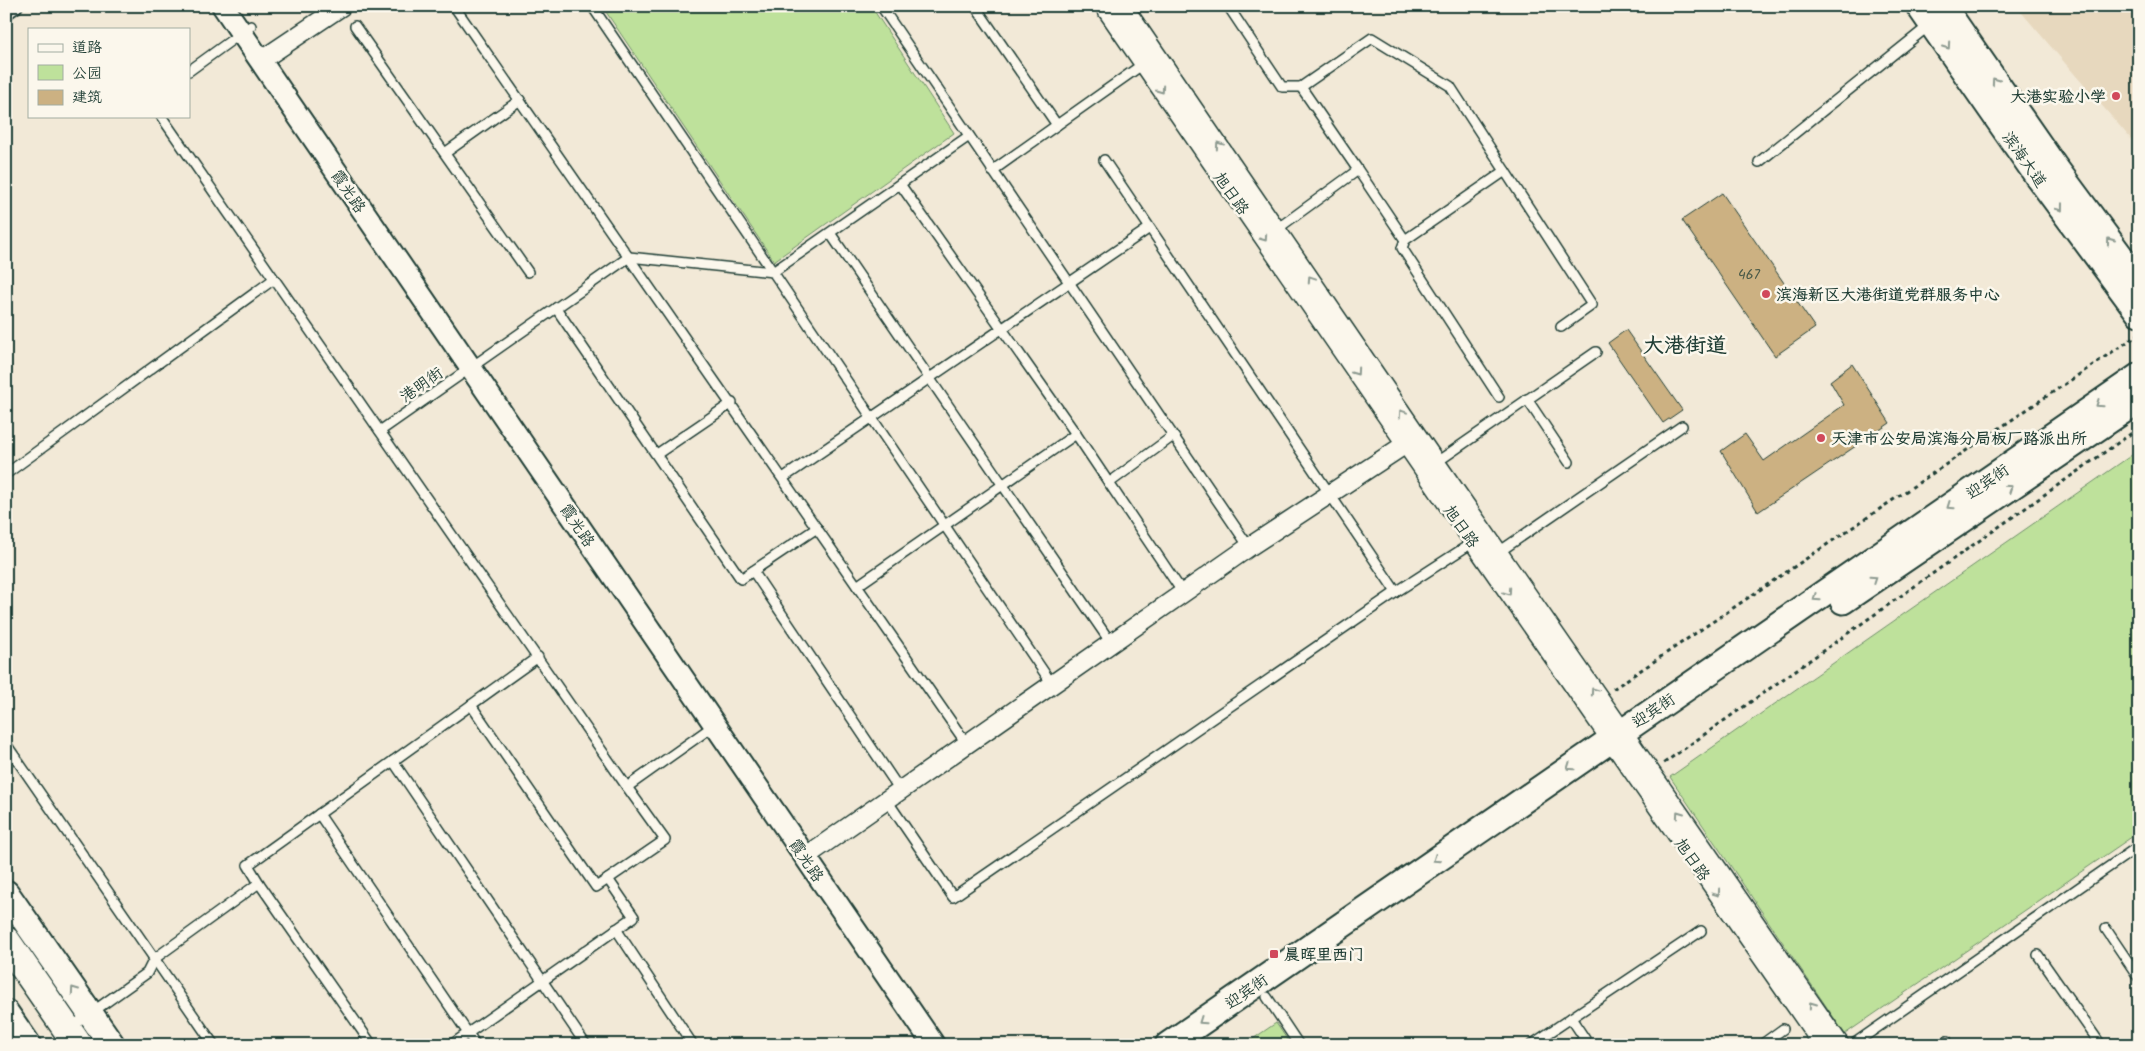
<svg xmlns="http://www.w3.org/2000/svg" width="2145" height="1051" viewBox="0 0 2145 1051" font-family="Kalam,'LXGW WenKai TC',sans-serif">
<rect width="100%" height="100%" fill="#f2e9d7"/>
<filter id="ink" filterUnits="userSpaceOnUse"><feTurbulence type="fractalNoise" baseFrequency=".02" numOctaves="2"/><feDisplacementMap in="SourceGraphic" scale="10" xChannelSelector="R" yChannelSelector="G"/><feConvolveMatrix kernelMatrix="1 2 1 2 8 2 1 2 1" color-interpolation-filters="sRGB"/></filter>
<g filter="url(#ink)">
<!-- built -->
<polygon fill="#e7d8be" points="2016,6 2139,6 2139,148 2077,77"/>
<!-- green -->
<g fill="#bee19b" stroke="#6e8f68">
<polygon points="602,6 871,6 954,133 774,261"/>
<polygon points="2139,450 2139,832 1845,1034 1670,777"/>
<polygon points="1276,1023 1291,1045 1244,1045"/>
</g>
<!-- building -->
<g fill="#ccb182" stroke="#1f3d34">
<polygon points="1722,193 1815,328 1775,356 1682,220"/>
<polygon points="1626,330 1682,410 1663,423 1608,343"/>
<polygon points="1852,364 1890,423 1758,512 1721,451 1745,434 1764,461 1844,405 1830,381"/>
</g>
<g fill="none" stroke-linecap="round" stroke-linejoin="round">
<defs>
<g id="service">
<polyline points="454,6 966,743"/>
<polyline points="592,6 773,272 969,136"/>
<polyline points="881,6 1249,547"/>
<polyline points="975,6 1057,125"/>
<polyline points="1228,6 1282,87 1301,87"/>
<polyline points="355,26 528,272"/>
<polyline points="189,71 251,26"/>
<polyline points="161,116 627,787 716,724"/>
<polyline points="445,153 520,100"/>
<polyline points="1104,160 1396,592"/>
<polyline points="1759,162 1931,24"/>
<polyline points="992,171 1146,62"/>
<polyline points="1505,171 1592,305 1561,327"/>
<polyline points="900,184 1076,434 1183,593"/>
<polyline points="1277,229 1358,170 1405,240 1505,171 1450,86 1372,38 1301,87 1358,170"/>
<polyline points="830,233 1111,643"/>
<polyline points="1405,240 1402,248 1499,397"/>
<polyline points="556,308 741,579 817,528"/>
<polyline points="1527,399 1569,462"/>
<polyline points="380,431 629,257 773,272 1052,684"/>
<polyline points="657,454 732,403"/>
<polyline points="1434,464 1596,352"/>
<polyline points="6,474 274,279"/>
<polyline points="783,478 1148,229"/>
<polyline points="1109,483 1173,436"/>
<polyline points="1496,554 1682,426"/>
<polyline points="753,571 900,790"/>
<polyline points="857,586 1076,434"/>
<polyline points="471,705 596,887 608,879"/>
<polyline points="6,744 214,1045"/>
<polyline points="393,761 586,1045"/>
<polyline points="886,799 953,897 1396,592 1475,541"/>
<polyline points="319,814 476,1045"/>
<polyline points="259,883 372,1045"/>
<polyline points="616,929 693,1045"/>
<polyline points="2106,929 2139,978"/>
<polyline points="2038,955 2101,1045"/>
<polyline points="1267,997 1299,1045"/>
<polyline points="1571,1018 1701,931"/>
<polyline points="70,1028 147,973 154,959 259,883 248,865 538,657"/>
<polyline points="1947,1041 1949,1045"/>
<polyline points="451,1045 634,917 608,879 665,840 627,787"/>
<polyline points="1531,1045 1571,1018 1585,1039 1576,1045"/>
<polyline points="1761,1045 1783,1029"/>
<polyline points="1852,1045 2139,846"/>
</g>
<polyline id="pedestrian" points="6,13 16,6"/>
<g id="minor">
<polyline points="1104,6 1486,560 1823,1045"/>
<polyline points="1123,6 1436,463 1840,1045"/>
<polyline points="260,61 342,6"/>
<polyline points="805,857 1249,547 1415,438"/>
</g>
<polyline id="tertiary" points="223,6 934,1045"/>
<g id="secondary">
<polyline points="1919,6 2036,174 2139,313"/>
<polyline points="1943,6 2054,166 2139,281"/>
<polyline points="1843,601 2139,400"/>
<polyline points="6,893 112,1045"/>
<polyline points="6,1013 28,1045"/>
<polyline points="1168,1045 2139,376"/>
</g>
<polyline id="primary" points="6,941 78,1045"/>
</defs>
<!-- service casing -->
<use href="#service" stroke="#1f3d34" stroke-width="12"/>
<!-- pedestrian casing -->
<use href="#pedestrian" stroke="#1f3d34" stroke-width="16"/>
<!-- minor casing -->
<use href="#minor" stroke="#1f3d34" stroke-width="21"/>
<!-- tertiary casing -->
<use href="#tertiary" stroke="#1f3d34" stroke-width="25"/>
<!-- secondary casing -->
<use href="#secondary" stroke="#1f3d34" stroke-width="29"/>
<!-- primary casing -->
<use href="#primary" stroke="#1f3d34" stroke-width="31"/>
<!-- path -->
<g stroke="#1f3d34" stroke-width="3" stroke-dasharray="4 4" stroke-linecap="butt">
<polyline points="1613,689 2139,334"/>
<polyline points="1664,763 2139,428"/>
</g>
<!-- service -->
<use href="#service" stroke="#fbf7ec" stroke-width="9"/>
<!-- pedestrian -->
<use href="#pedestrian" stroke="#fbf7ec" stroke-width="12"/>
<!-- minor -->
<use href="#minor" stroke="#fbf7ec" stroke-width="18"/>
<!-- tertiary -->
<use href="#tertiary" stroke="#fbf7ec" stroke-width="21"/>
<!-- secondary -->
<use href="#secondary" stroke="#fbf7ec" stroke-width="25"/>
<!-- primary -->
<use href="#primary" stroke="#fbf7ec" stroke-width="28"/>
</g>
<!-- one-way arrows -->
<defs><path id="oneway-chevron" d="M-2-3.5L2.5 0L-2 3.5" fill="none" stroke-width="1.6" stroke-linecap="round" stroke-linejoin="round" transform="scale(1.25)"/></defs>
<g stroke="#8d9a90">
<use href="#oneway-chevron" transform="translate(1947 46) rotate(55)"/>
<use href="#oneway-chevron" transform="translate(1995 81) rotate(-125)"/>
<use href="#oneway-chevron" transform="translate(1161 90) rotate(55)"/>
<use href="#oneway-chevron" transform="translate(1219 145) rotate(-125)"/>
<use href="#oneway-chevron" transform="translate(2060 208) rotate(53)"/>
<use href="#oneway-chevron" transform="translate(1264 238) rotate(55)"/>
<use href="#oneway-chevron" transform="translate(2110 241) rotate(-126)"/>
<use href="#oneway-chevron" transform="translate(1311 279) rotate(-124)"/>
<use href="#oneway-chevron" transform="translate(1356 372) rotate(55)"/>
<use href="#oneway-chevron" transform="translate(2099 404) rotate(145)"/>
<use href="#oneway-chevron" transform="translate(1402 413) rotate(-124)"/>
<use href="#oneway-chevron" transform="translate(2009 488) rotate(-34)"/>
<use href="#oneway-chevron" transform="translate(1950 506) rotate(145)"/>
<use href="#oneway-chevron" transform="translate(1874 579) rotate(-34)"/>
<use href="#oneway-chevron" transform="translate(1508 592) rotate(55)"/>
<use href="#oneway-chevron" transform="translate(1816 598) rotate(145)"/>
<use href="#oneway-chevron" transform="translate(1594 691) rotate(-125)"/>
<use href="#oneway-chevron" transform="translate(1570 767) rotate(145)"/>
<use href="#oneway-chevron" transform="translate(1679 814) rotate(-125)"/>
<use href="#oneway-chevron" transform="translate(1436 859) rotate(145)"/>
<use href="#oneway-chevron" transform="translate(1717 893) rotate(55)"/>
<use href="#oneway-chevron" transform="translate(74 990) rotate(-125)"/>
<use href="#oneway-chevron" transform="translate(1812 1005) rotate(-125)"/>
<use href="#oneway-chevron" transform="translate(1202 1021) rotate(145)"/>
</g>
</g>
<!-- markers -->
<g fill="#d1495b" stroke="#fbf7ec" stroke-width="2">
<circle cx="2116" cy="96" r="5"/>
<circle cx="1766" cy="294" r="5"/>
<circle cx="1821" cy="438" r="5"/>
<rect x="1269" y="949" width="10" height="10" rx="2.5"/>
</g>
<g text-anchor="middle" stroke-width="5" stroke-linejoin="round" paint-order="stroke">
<!-- number labels -->
<g font-size="14" fill="#4a5a48">
<text x="1749" y="279">467</text>
</g>
<!-- poi labels -->
<g font-size="16" font-weight="bold" fill="#1f3d34" stroke="#fbf7ec" text-anchor="start">
<text x="2106" y="102" text-anchor="end">大港实验小学</text>
<text x="1776" y="300">滨海新区大港街道党群服务中心</text>
<text x="1831" y="444">天津市公安局滨海分局板厂路派出所</text>
<text x="1284" y="960">晨晖里西门</text>
</g>
<!-- street labels -->
<g font-size="16" fill="#1f3d34" stroke="#fbf7ec">
<text transform="translate(2025 159) rotate(55)" y="6">滨海大道</text>
<text transform="translate(349 191) rotate(56)" y="6">霞光路</text>
<text transform="translate(1232 193) rotate(55)" y="6">旭日路</text>
<text transform="translate(421 384) rotate(-35)" y="6">港明街</text>
<text transform="translate(1987 481) rotate(-35)" y="6">迎宾街</text>
<text transform="translate(578 525) rotate(56)" y="6">霞光路</text>
<text transform="translate(1462 526) rotate(55)" y="6">旭日路</text>
<text transform="translate(1653 710) rotate(-34)" y="6">迎宾街</text>
<text transform="translate(1693 859) rotate(55)" y="6">旭日路</text>
<text transform="translate(807 860) rotate(56)" y="6">霞光路</text>
<text transform="translate(1246 991) rotate(-35)" y="6">迎宾街</text>
</g>
<!-- district labels -->
<g font-size="21" font-weight="bold" fill="#1f3d34" stroke="#fbf7ec">
<text x="1685" y="352">大港街道</text>
</g>
</g>
<!-- margin -->
<rect width="2145" height="1051" fill="none" stroke="#fbf7ec" stroke-width="25"/>
<rect x="12" y="12" width="2120" height="1026" fill="none" stroke="#1f3d34" stroke-width="2" filter="url(#ink)"/>
<!-- legend -->
<rect x="28" y="28" width="162" height="90" fill="#fbf7ec" stroke="#a3ada2"/>
<rect x="38" y="44" width="25" height="8" fill="#fbf7ec" stroke="#a3ada2"/>
<text x="72" y="52" font-size="15" fill="#1f3d34">道路</text>
<rect x="38" y="65" width="25" height="15" fill="#bee19b" stroke="#a3ada2"/>
<text x="72" y="78" font-size="15" fill="#1f3d34">公园</text>
<rect x="38" y="90" width="25" height="15" fill="#ccb182" stroke="#a3ada2"/>
<text x="72" y="102" font-size="15" fill="#1f3d34">建筑</text>
</svg>
